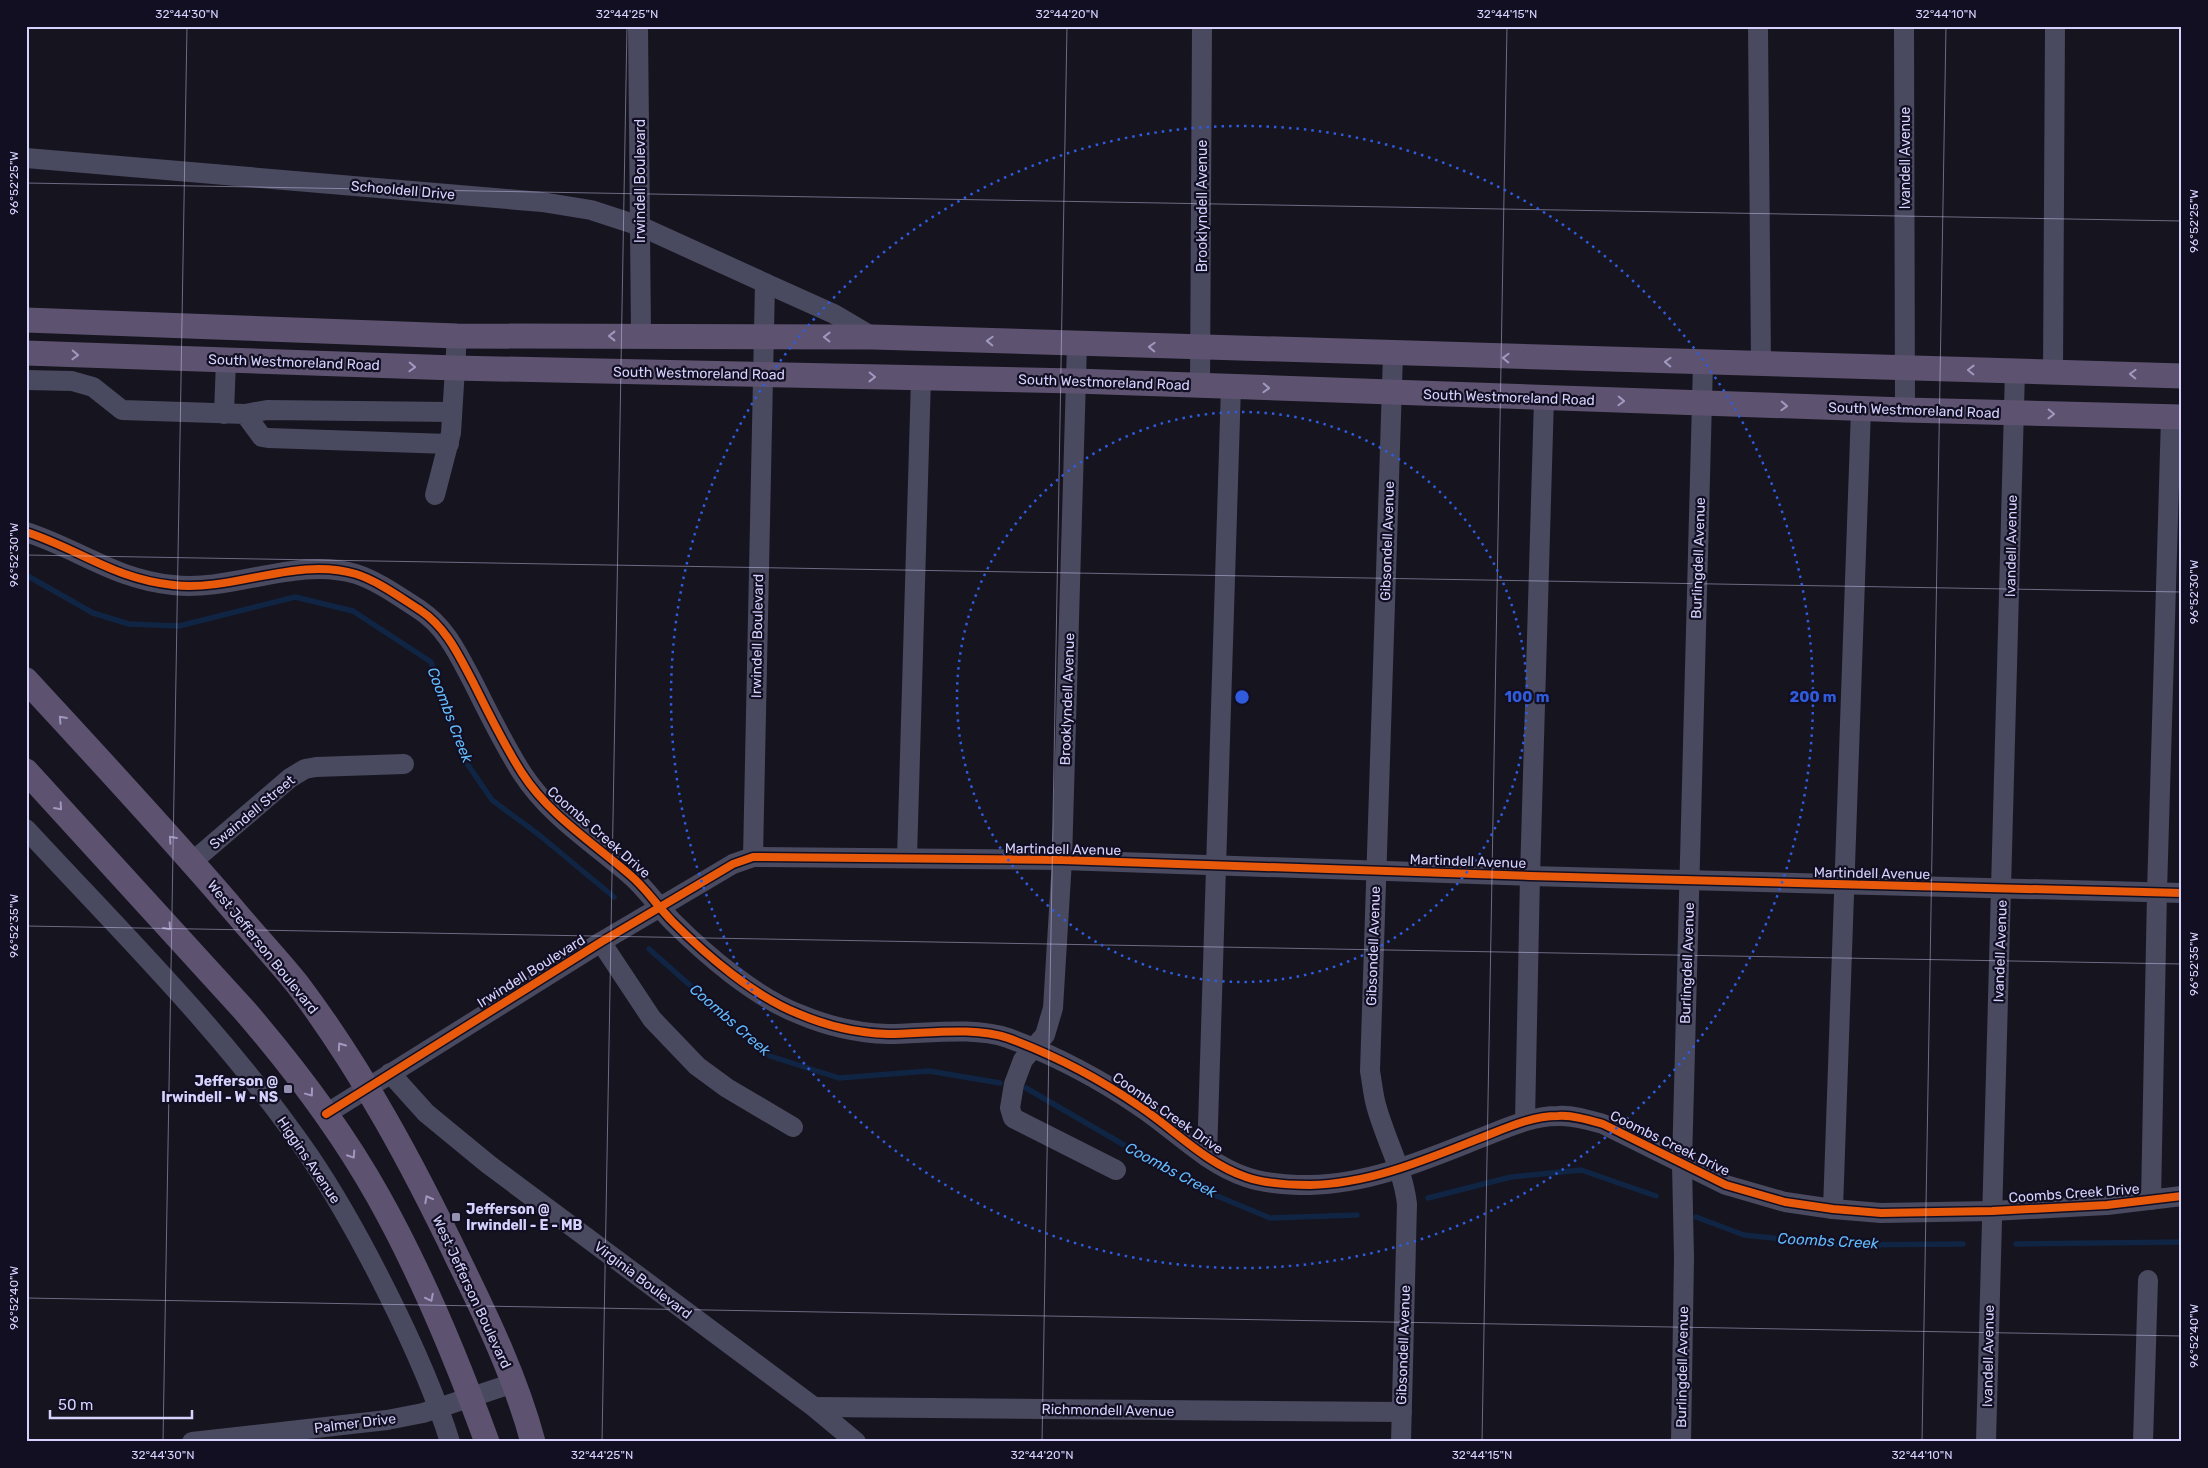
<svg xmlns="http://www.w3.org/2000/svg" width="2208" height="1468" viewBox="0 0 2208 1468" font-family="Rubik,sans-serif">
<rect width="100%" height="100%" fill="#16141e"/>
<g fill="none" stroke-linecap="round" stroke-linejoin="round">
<!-- stream -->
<g stroke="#102443" stroke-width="5.5">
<polyline points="26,575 93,613 129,624 179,626 295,597 353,611 431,662 464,759 492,800 538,834 614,897"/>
<polyline points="649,949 770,1056 839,1078 929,1071 1000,1083"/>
<polyline points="1026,1088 1198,1188 1270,1218 1357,1215"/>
<polyline points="1428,1198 1511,1177 1581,1170 1656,1196"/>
<polyline points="1696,1217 1744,1235 1841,1245 1963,1244"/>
<polyline points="2016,1244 2182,1242"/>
</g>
<!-- minor -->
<g stroke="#49495f" stroke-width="20">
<polyline points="638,26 641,335"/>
<polyline points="1758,26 1761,365"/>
<polyline points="1904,26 1905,410"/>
<polyline points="26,158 542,202 591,210 640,226 765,283 753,857"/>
<polyline points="765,283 834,314 873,337"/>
<polyline points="1077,344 1062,860 1053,1008 1045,1035 1023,1060 1014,1084 1010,1108 1013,1118 1116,1170"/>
<path d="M1393 354 1370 1071C1372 1082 1373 1094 1376 1105 1385 1139 1403 1169 1407 1204L1401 1442"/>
<polyline points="2053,372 2055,26"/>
<polyline points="26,380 72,381 93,387 122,410 245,414 262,437 268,438 449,444"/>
<polyline points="1200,385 1202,26"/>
<polyline points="224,414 226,360"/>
<polyline points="245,414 267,410 452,412"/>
<polyline points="435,495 451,433 457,336"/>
<path d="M26 532C79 549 114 579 173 585 234 592 296 556 356 574 378 581 401 598 420 610 447 628 459 656 474 684 489 714 504 745 522 773 549 815 592 842 629 874 646 888 657 906 673 922 706 955 755 997 799 1014 827 1026 858 1033 888 1034 925 1034 973 1026 1008 1038 1054 1055 1098 1078 1139 1106 1174 1129 1205 1163 1246 1177 1266 1184 1289 1185 1310 1185 1369 1184 1425 1160 1478 1139 1504 1129 1530 1116 1558 1116 1573 1115 1589 1120 1603 1124L1726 1185 1785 1202 1833 1209 1881 1213 1992 1211 2107 1205 2182 1196"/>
<path d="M26 829C124 935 229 1038 310 1157 339 1200 364 1246 387 1292 411 1340 434 1390 450 1442"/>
<polyline points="907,858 921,378"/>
<polyline points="192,862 290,778 305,769 316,767 404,764"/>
<polyline points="601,942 652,1019 697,1066 727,1088 793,1127"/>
<polyline points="390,1073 426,1113 488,1164 814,1407 856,1442"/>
<polyline points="326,1114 601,942 733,864 753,857 1062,860 1530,876 2182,893"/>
<polyline points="1525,1121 1530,876 1544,398"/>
<polyline points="1207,1157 1231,386"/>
<polyline points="2151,1200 2157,892 2171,417"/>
<polyline points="1833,1209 1861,409"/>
<polyline points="814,1407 1402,1412"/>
<polyline points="192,1442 387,1420 423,1413 514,1383"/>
<polyline points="1681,1442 1684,1258 1682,1164 1703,363"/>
<polyline points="1986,1442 2015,371"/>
<polyline points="2143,1442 2148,1280"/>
</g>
<!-- major -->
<g stroke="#5d5270" stroke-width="25">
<polyline points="26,320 457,336 873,337 2182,376"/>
<polyline points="26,353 455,368 1076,381 1905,410 2182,417"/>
<path d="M26 680C97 757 169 834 237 914 257 938 279 961 298 985 362 1070 413 1165 459 1261 488 1320 516 1379 533 1442"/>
<path d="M26 771 245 1011C294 1068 341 1130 378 1196 422 1274 456 1357 487 1442"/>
</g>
<defs>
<g id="cycleway">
<path d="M26 532C79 549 114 579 173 585 234 592 296 556 356 574 378 581 401 598 420 610 447 628 459 656 474 684 489 714 504 745 522 773 549 815 592 842 629 874 646 888 657 906 673 922 706 955 755 997 799 1014 827 1026 858 1033 888 1034 925 1034 973 1026 1008 1038 1054 1055 1098 1078 1139 1106 1174 1129 1205 1163 1246 1177 1266 1184 1289 1185 1310 1185 1369 1184 1425 1160 1478 1139 1504 1129 1530 1116 1558 1116 1573 1115 1589 1120 1603 1124L1726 1185 1785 1202 1833 1209 1881 1213 1992 1211 2107 1205 2182 1196"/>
<polyline points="326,1114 601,942 733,864 753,857 1062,860 1530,876 2182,893"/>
</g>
</defs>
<!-- cycleway casing -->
<use href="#cycleway" stroke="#120f23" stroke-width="11"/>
<!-- cycleway -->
<use href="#cycleway" stroke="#e8590c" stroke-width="8"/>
</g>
<!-- one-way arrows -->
<defs><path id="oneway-chevron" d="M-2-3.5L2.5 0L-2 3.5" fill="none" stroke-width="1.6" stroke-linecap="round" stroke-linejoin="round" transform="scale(1.25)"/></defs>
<g stroke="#a098be">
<use href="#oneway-chevron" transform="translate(612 336) rotate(180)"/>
<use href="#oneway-chevron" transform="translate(827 337) rotate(-179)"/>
<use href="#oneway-chevron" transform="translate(990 341) rotate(-178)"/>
<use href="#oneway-chevron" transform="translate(1152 347) rotate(-178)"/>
<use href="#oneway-chevron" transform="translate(75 355) rotate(2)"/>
<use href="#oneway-chevron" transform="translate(1506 358) rotate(-178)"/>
<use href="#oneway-chevron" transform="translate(1668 362) rotate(-178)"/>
<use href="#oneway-chevron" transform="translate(412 367) rotate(2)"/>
<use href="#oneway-chevron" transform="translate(1971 370) rotate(-179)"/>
<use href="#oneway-chevron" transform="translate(2133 374) rotate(-178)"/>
<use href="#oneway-chevron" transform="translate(872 377) rotate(1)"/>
<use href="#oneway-chevron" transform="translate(1266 388) rotate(2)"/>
<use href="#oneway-chevron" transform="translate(1621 401) rotate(2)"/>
<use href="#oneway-chevron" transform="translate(1784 406) rotate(2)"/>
<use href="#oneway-chevron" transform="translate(2051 414) rotate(1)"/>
<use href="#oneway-chevron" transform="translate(62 719) rotate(-132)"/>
<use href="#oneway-chevron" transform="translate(59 807) rotate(48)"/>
<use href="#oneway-chevron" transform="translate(172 839) rotate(-132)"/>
<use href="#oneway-chevron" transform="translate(168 927) rotate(48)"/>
<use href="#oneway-chevron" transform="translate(341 1046) rotate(-125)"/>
<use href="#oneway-chevron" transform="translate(310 1093) rotate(53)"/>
<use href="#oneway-chevron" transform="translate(352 1155) rotate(57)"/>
<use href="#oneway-chevron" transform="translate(428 1199) rotate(-118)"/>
<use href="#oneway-chevron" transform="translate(430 1298) rotate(63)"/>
</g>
<!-- ticks -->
<path fill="none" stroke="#d6d2fe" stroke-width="1" stroke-opacity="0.45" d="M26 183 2182 221M26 555 2182 592M26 926 2182 964M26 1298 2182 1336M163 1442 187 26M602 1442 627 26M1042 1442 1067 26M1482 1442 1507 26M1922 1442 1946 26"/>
<!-- distance rings -->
<g fill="none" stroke="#305bdc" stroke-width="2.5" stroke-dasharray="2.5 5">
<circle cx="1242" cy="697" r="285"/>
<circle cx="1242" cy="697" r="571"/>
</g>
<!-- markers -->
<g fill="#9390b0" stroke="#120f23" stroke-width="2">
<rect x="283" y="1084" width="10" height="10" rx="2.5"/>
<rect x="451" y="1212" width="10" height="10" rx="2.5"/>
</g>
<g text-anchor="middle" stroke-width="4.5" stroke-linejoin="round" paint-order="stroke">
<!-- street labels -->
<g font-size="14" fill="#d6d2fe" stroke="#120f23">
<text transform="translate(1905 158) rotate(-90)" y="5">Ivandell Avenue</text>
<text transform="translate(640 181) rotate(-90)" y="5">Irwindell Boulevard</text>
<text transform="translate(403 190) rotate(5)" y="5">Schooldell Drive</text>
<text transform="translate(1202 206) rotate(-90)" y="5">Brooklyndell Avenue</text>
<text transform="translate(294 362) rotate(2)" y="5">South Westmoreland Road</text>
<text transform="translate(699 373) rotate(1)" y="5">South Westmoreland Road</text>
<text transform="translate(1104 382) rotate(2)" y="5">South Westmoreland Road</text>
<text transform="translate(1509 397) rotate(2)" y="5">South Westmoreland Road</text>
<text transform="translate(1914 410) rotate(2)" y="5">South Westmoreland Road</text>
<text transform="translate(1387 541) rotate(-88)" y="5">Gibsondell Avenue</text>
<text transform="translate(2011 546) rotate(-89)" y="5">Ivandell Avenue</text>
<text transform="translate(1698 558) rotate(-88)" y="5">Burlingdell Avenue</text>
<text transform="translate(757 636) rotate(-89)" y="5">Irwindell Boulevard</text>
<text transform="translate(1067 699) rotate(-88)" y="5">Brooklyndell Avenue</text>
<text transform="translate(252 812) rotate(-40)" y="5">Swaindell Street</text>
<text transform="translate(599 832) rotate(41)" y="5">Coombs Creek Drive</text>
<text transform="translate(1063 849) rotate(1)" y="5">Martindell Avenue</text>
<text transform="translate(1468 861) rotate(2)" y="5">Martindell Avenue</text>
<text transform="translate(1872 873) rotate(1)" y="5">Martindell Avenue</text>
<text transform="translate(1373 946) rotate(-88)" y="5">Gibsondell Avenue</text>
<text transform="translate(263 947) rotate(51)" y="5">West Jefferson Boulevard</text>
<text transform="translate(2000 951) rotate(-88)" y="5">Ivandell Avenue</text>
<text transform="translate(1687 963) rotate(-88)" y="5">Burlingdell Avenue</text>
<text transform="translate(531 971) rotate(-32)" y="5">Irwindell Boulevard</text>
<text transform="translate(1168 1113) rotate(35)" y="5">Coombs Creek Drive</text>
<text transform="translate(1670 1143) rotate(26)" y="5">Coombs Creek Drive</text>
<text transform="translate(309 1160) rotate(56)" y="5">Higgins Avenue</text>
<text transform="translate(2074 1193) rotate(-4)" y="5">Coombs Creek Drive</text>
<text transform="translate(643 1280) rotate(37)" y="5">Virginia Boulevard</text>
<text transform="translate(472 1292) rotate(65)" y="5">West Jefferson Boulevard</text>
<text transform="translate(1403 1345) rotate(-88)" y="5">Gibsondell Avenue</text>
<text transform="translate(1988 1356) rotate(-89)" y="5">Ivandell Avenue</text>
<text transform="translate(1682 1367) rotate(-89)" y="5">Burlingdell Avenue</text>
<text transform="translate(1108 1410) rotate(1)" y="5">Richmondell Avenue</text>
<text transform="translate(355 1423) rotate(-7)" y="5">Palmer Drive</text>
</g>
<!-- poi labels -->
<g font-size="14" font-weight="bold" fill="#d6d2fe" stroke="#120f23" text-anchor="end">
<text x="278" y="1086">Jefferson @<tspan x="278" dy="16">Irwindell - W - NS</tspan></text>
<text x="466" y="1214" text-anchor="start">Jefferson @<tspan x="466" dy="16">Irwindell - E - MB</tspan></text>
</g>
<!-- water labels -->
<g font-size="15" font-style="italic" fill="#63bafb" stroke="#120f23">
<text transform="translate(450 715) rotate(69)" y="5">Coombs Creek</text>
<text transform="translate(730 1020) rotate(41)" y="5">Coombs Creek</text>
<text transform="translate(1171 1170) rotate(28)" y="5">Coombs Creek</text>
<text transform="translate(1828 1241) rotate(3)" y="5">Coombs Creek</text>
</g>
</g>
<circle cx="1242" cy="697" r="8" fill="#305bdc" stroke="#120f23" stroke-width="2.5"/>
<g font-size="15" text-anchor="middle" font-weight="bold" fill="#305bdc" stroke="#120f23" stroke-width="4.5" stroke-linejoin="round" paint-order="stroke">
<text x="1527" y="702">100 m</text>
<text x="1813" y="702">200 m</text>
</g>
<!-- border -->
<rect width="2208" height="1468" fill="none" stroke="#120f23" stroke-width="55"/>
<!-- scale -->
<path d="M50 1410v8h142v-8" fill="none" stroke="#d6d2fe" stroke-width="2.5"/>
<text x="58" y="1410" font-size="15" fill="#d6d2fe" stroke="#120f23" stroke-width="4" paint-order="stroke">50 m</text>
<rect x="28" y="28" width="2152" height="1412" fill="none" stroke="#d6d2fe" stroke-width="2"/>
<g font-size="12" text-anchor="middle" fill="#d6d2fe">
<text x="187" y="18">32°44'30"N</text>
<text x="627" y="18">32°44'25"N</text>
<text x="1067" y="18">32°44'20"N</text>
<text x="1507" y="18">32°44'15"N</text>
<text x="1946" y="18">32°44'10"N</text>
<text transform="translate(14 183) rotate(-90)" y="4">96°52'25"W</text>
<text transform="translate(2194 221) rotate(-90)" y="4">96°52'25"W</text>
<text transform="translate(14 555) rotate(-90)" y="4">96°52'30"W</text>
<text transform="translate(2194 592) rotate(-90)" y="4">96°52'30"W</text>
<text transform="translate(14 926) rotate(-90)" y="4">96°52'35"W</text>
<text transform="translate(2194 964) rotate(-90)" y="4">96°52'35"W</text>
<text transform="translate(14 1298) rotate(-90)" y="4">96°52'40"W</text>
<text transform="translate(2194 1336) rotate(-90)" y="4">96°52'40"W</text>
<text x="163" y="1459">32°44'30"N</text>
<text x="602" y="1459">32°44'25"N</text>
<text x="1042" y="1459">32°44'20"N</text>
<text x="1482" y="1459">32°44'15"N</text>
<text x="1922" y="1459">32°44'10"N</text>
</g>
</svg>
